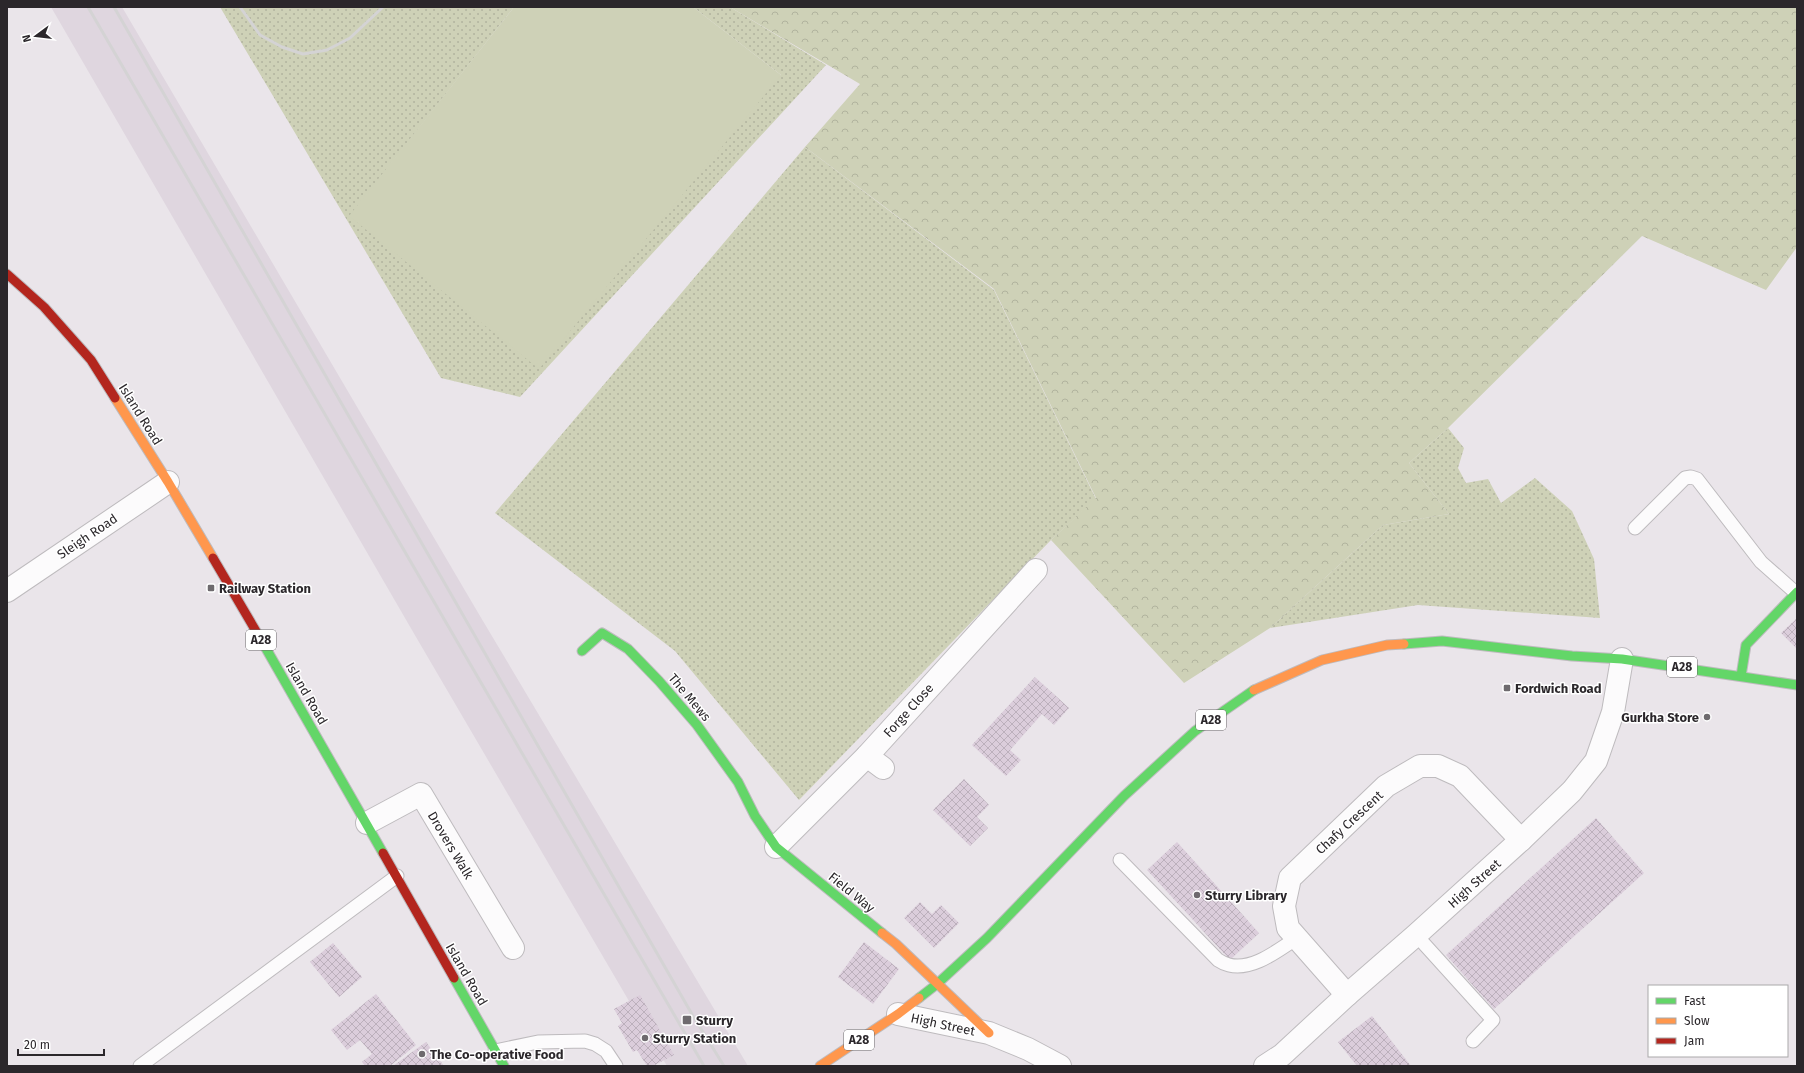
<svg xmlns="http://www.w3.org/2000/svg" width="1804" height="1073" viewBox="0 0 1804 1073" font-family="'Fira Sans',sans-serif">
<defs>
<pattern id="grass-dots" width="8" height="8" patternUnits="userSpaceOnUse"><rect width="8" height="8" fill="#ced1b7"/><path d="M2 2h.1M6 6h.1" fill="none" stroke="#b1b39e" stroke-width="1.8" stroke-linecap="round"/></pattern>
<pattern id="forest-crowns" width="20" height="18" patternUnits="userSpaceOnUse"><rect width="20" height="18" fill="#ced1b7"/><path d="M2 6a3 3 0 1 1 6 0M12 15a3 3 0 1 1 6 0" fill="none" stroke="#b1b39e"/></pattern>
<pattern id="building-cross-hatch" width="8" height="8" patternUnits="userSpaceOnUse"><rect width="8" height="8" fill="#dbcddb"/><path d="M0 0l8 8M0 8l8-8" fill="none" stroke="#bcb0bc"/></pattern>
</defs>
<rect width="100%" height="100%" fill="#eae5ea"/>
<!-- built -->
<polygon fill="#dfd6df" points="51,7 122,7 480,616 748,1066 667,1066 416,637"/>
<!-- grass -->
<g fill="url(#grass-dots)">
<polygon points="220,7 514,7 350,216 781,75 693,7 730,7 826,65 520,397 441,378"/>
<polygon points="805,147 994,290 1096,499 1051,540 799,800 675,651 495,513"/>
<polygon points="1448,428 1464,448 1458,468 1466,483 1488,479 1501,503 1535,478 1572,511 1594,559 1600,618 1418,605 1270,628 1383,525 1449,514 1409,463"/>
</g>
<!-- forest -->
<polygon fill="url(#forest-crowns)" points="730,7 1797,7 1797,247 1766,290 1642,236 1448,428 1409,463 1449,514 1383,525 1270,628 1184,683 1051,540 1096,498 994,289 805,147 860,84"/>
<!-- park -->
<polygon fill="#ced1b7" points="514,7 693,7 781,75 539,369 349,216"/>
<!-- building -->
<g fill="url(#building-cross-hatch)">
<polygon points="1797,618 1797,649 1781,633"/>
<polygon points="1035,677 1069,708 1054,725 1042,714 1010,750 1021,760 1006,776 972,745"/>
<polygon points="964,779 989,805 977,817 988,828 970,846 933,810"/>
<polygon points="1596,818 1644,873 1494,1009 1446,955"/>
<polygon points="1177,842 1259,933 1230,960 1147,870"/>
<polygon points="920,902 932,914 941,905 959,923 934,948 904,918"/>
<polygon points="864,942 899,969 873,1004 838,977"/>
<polygon points="333,943 362,977 339,997 310,962"/>
<polygon points="376,994 416,1045 390,1066 365,1066 362,1062 372,1054 360,1040 347,1050 331,1030"/>
<polygon points="640,995 674,1055 653,1066 647,1066 637,1050 633,1052 618,1026 622,1023 614,1009"/>
<polygon points="1372,1016 1411,1066 1357,1066 1338,1042"/>
<polygon points="426,1042 444,1066 393,1066"/>
</g>
<g fill="none" stroke-linecap="round" stroke-linejoin="round">
<defs>
<g id="lane">
<polyline points="1635,528 1685,478 1691,477 1697,479 1761,562 1796,593"/>
<path d="M1120 860 1218 960C1221 962 1225 964 1229 965 1253 971 1278 950 1297 938"/>
<polyline points="1416,935 1493,1020 1473,1041"/>
<polyline points="495,1051 538,1042 585,1041 595,1044 606,1051 616,1066"/>
<polyline points="140,1066 397,876"/>
</g>
<g id="street">
<polyline points="7,591 168,482"/>
<polyline points="867,756 883,768"/>
<polyline points="367,823 421,794 513,948"/>
<polyline points="776,847 867,756 1036,570"/>
<polyline points="1347,995 1288,928 1284,906 1290,878 1386,786 1420,766 1438,766 1460,776 1521,840"/>
<polyline points="898,1014 989,1033 1028,1049 1060,1066"/>
<polyline points="1265,1066 1282,1055 1347,995 1416,935 1521,840 1572,791 1596,761 1613,712 1622,659"/>
</g>
<g id="fast">
<polyline points="260,638 383,853"/>
<polyline points="1404,644 1442,641 1572,656 1622,659 1797,685"/>
<polyline points="582,651 602,633 628,649 659,681 697,725 738,782 755,816 776,847 882,933"/>
<polyline points="1741,676 1746,645 1797,592"/>
<polyline points="454,978 504,1066"/>
<polyline points="919,998 937,984 987,938 1124,796 1195,731 1254,690"/>
</g>
<g id="slow">
<polyline points="115,398 168,482 213,558"/>
<polyline points="1254,690 1322,660 1387,645 1404,644"/>
<polyline points="882,933 896,944 989,1033"/>
<polyline points="820,1066 898,1014 919,998"/>
</g>
<g id="jam">
<polyline points="7,274 44,307 91,360 115,398"/>
<polyline points="213,558 260,638"/>
<polyline points="383,853 454,978"/>
</g>
</defs>
<!-- lane casing -->
<use href="#lane" stroke="#bebbbe" stroke-width="15"/>
<!-- street casing -->
<use href="#street" stroke="#bebbbe" stroke-width="24"/>
<!-- fast casing -->
<use href="#fast" stroke="#bebbbe" stroke-width="11"/>
<!-- slow casing -->
<use href="#slow" stroke="#bebbbe" stroke-width="11"/>
<!-- jam casing -->
<use href="#jam" stroke="#bebbbe" stroke-width="11"/>
<!-- lane -->
<use href="#lane" stroke="#fcfbfc" stroke-width="13"/>
<!-- street -->
<use href="#street" stroke="#fcfbfc" stroke-width="22"/>
<!-- fast -->
<use href="#fast" stroke="#63d668" stroke-width="9"/>
<!-- slow -->
<use href="#slow" stroke="#ff974d" stroke-width="9"/>
<!-- jam -->
<use href="#jam" stroke="#b3261e" stroke-width="9"/>
<!-- rail -->
<g stroke="#d4d3d4" stroke-width="3">
<polyline points="88,7 704,1066"/>
<polyline points="114,7 693,1016 724,1066"/>
<polyline points="240,7 260,35 282,47 303,54 327,50 350,38 383,7"/>
</g>
</g>
<!-- markers -->
<g fill="#6e6a6e" stroke="#fff" stroke-width="1.5">
<rect x="207" y="584" width="8" height="8" rx="2"/>
<rect x="1503" y="684" width="8" height="8" rx="2"/>
<circle cx="1707" cy="717" r="4"/>
<circle cx="1197" cy="895" r="4"/>
<rect x="682" y="1015" width="10" height="10" rx="2"/>
<circle cx="645" cy="1038" r="4"/>
<circle cx="422" cy="1054" r="4"/>
</g>
<g text-anchor="middle" stroke-width="3" stroke-linejoin="round" paint-order="stroke">
<!-- shield labels -->
<g fill="#fff" stroke="#6b686b" stroke-width="1">
<rect x="246" y="630" width="30" height="20" rx="3"/>
<rect x="1667" y="657" width="30" height="20" rx="3"/>
<rect x="1196" y="710" width="30" height="20" rx="3"/>
<rect x="844" y="1030" width="30" height="20" rx="3"/>
</g>
<g font-size="12" font-weight="bold" fill="#2b272b">
<text x="261" y="644">A28</text>
<text x="1682" y="671">A28</text>
<text x="1211" y="724">A28</text>
<text x="859" y="1044">A28</text>
</g>
<!-- street labels -->
<g font-size="13" fill="#2b272b" stroke="#fff">
<text transform="translate(141 414) rotate(58)" y="5">Island Road</text>
<text transform="translate(87 536) rotate(-34)" y="5">Sleigh Road</text>
<text transform="translate(307 693) rotate(60)" y="5">Island Road</text>
<text transform="translate(690 697) rotate(50)" y="5">The Mews</text>
<text transform="translate(908 710) rotate(-48)" y="5">Forge Close</text>
<text transform="translate(1349 822) rotate(-43)" y="5">Chafy Crescent</text>
<text transform="translate(451 845) rotate(59)" y="5">Drovers Walk</text>
<text transform="translate(1474 883) rotate(-42)" y="5">High Street</text>
<text transform="translate(852 892) rotate(39)" y="5">Field Way</text>
<text transform="translate(467 974) rotate(60)" y="5">Island Road</text>
<text transform="translate(943 1024) rotate(12)" y="5">High Street</text>
</g>
<!-- poi labels -->
<g font-size="13" font-weight="bold" fill="#2b272b" stroke="#fff" text-anchor="start">
<text x="219" y="593">Railway Station</text>
<text x="1515" y="693">Fordwich Road</text>
<text x="1699" y="722" text-anchor="end">Gurkha Store</text>
<text x="1205" y="900">Sturry Library</text>
<text x="696" y="1025">Sturry</text>
<text x="653" y="1043">Sturry Station</text>
<text x="430" y="1059">The Co-operative Food</text>
</g>
</g>
<!-- border -->
<rect width="1804" height="1073" fill="none" stroke="#2b272b" stroke-width="16"/>
<!-- legend -->
<rect x="1648" y="985" width="140" height="72" fill="#ffffff" stroke="#aaa9aa"/>
<rect x="1656" y="998" width="20" height="6" fill="#63d668" stroke="#aaa9aa"/>
<text x="1684" y="1005" font-size="12" fill="#2b272b">Fast</text>
<rect x="1656" y="1018" width="20" height="6" fill="#ff974d" stroke="#aaa9aa"/>
<text x="1684" y="1025" font-size="12" fill="#2b272b">Slow</text>
<rect x="1656" y="1038" width="20" height="6" fill="#b3261e" stroke="#aaa9aa"/>
<text x="1684" y="1045" font-size="12" fill="#2b272b">Jam</text>
<!-- north arrow -->
<g transform="translate(36 36) rotate(255)" stroke="#ffffff" stroke-width="3" paint-order="stroke">
<path d="M0-3L7 15L0 10L-7 15Z" fill="#2b272b"/>
<text y="-6" font-size="11" font-weight="bold" text-anchor="middle" fill="#2b272b">N</text>
</g>
<!-- scale -->
<path d="M18 1049v6h86v-6" fill="none" stroke="#2b272b" stroke-width="2"/>
<text x="24" y="1049" font-size="12" fill="#2b272b" stroke="#ffffff" stroke-width="3" paint-order="stroke">20 m</text>
</svg>
